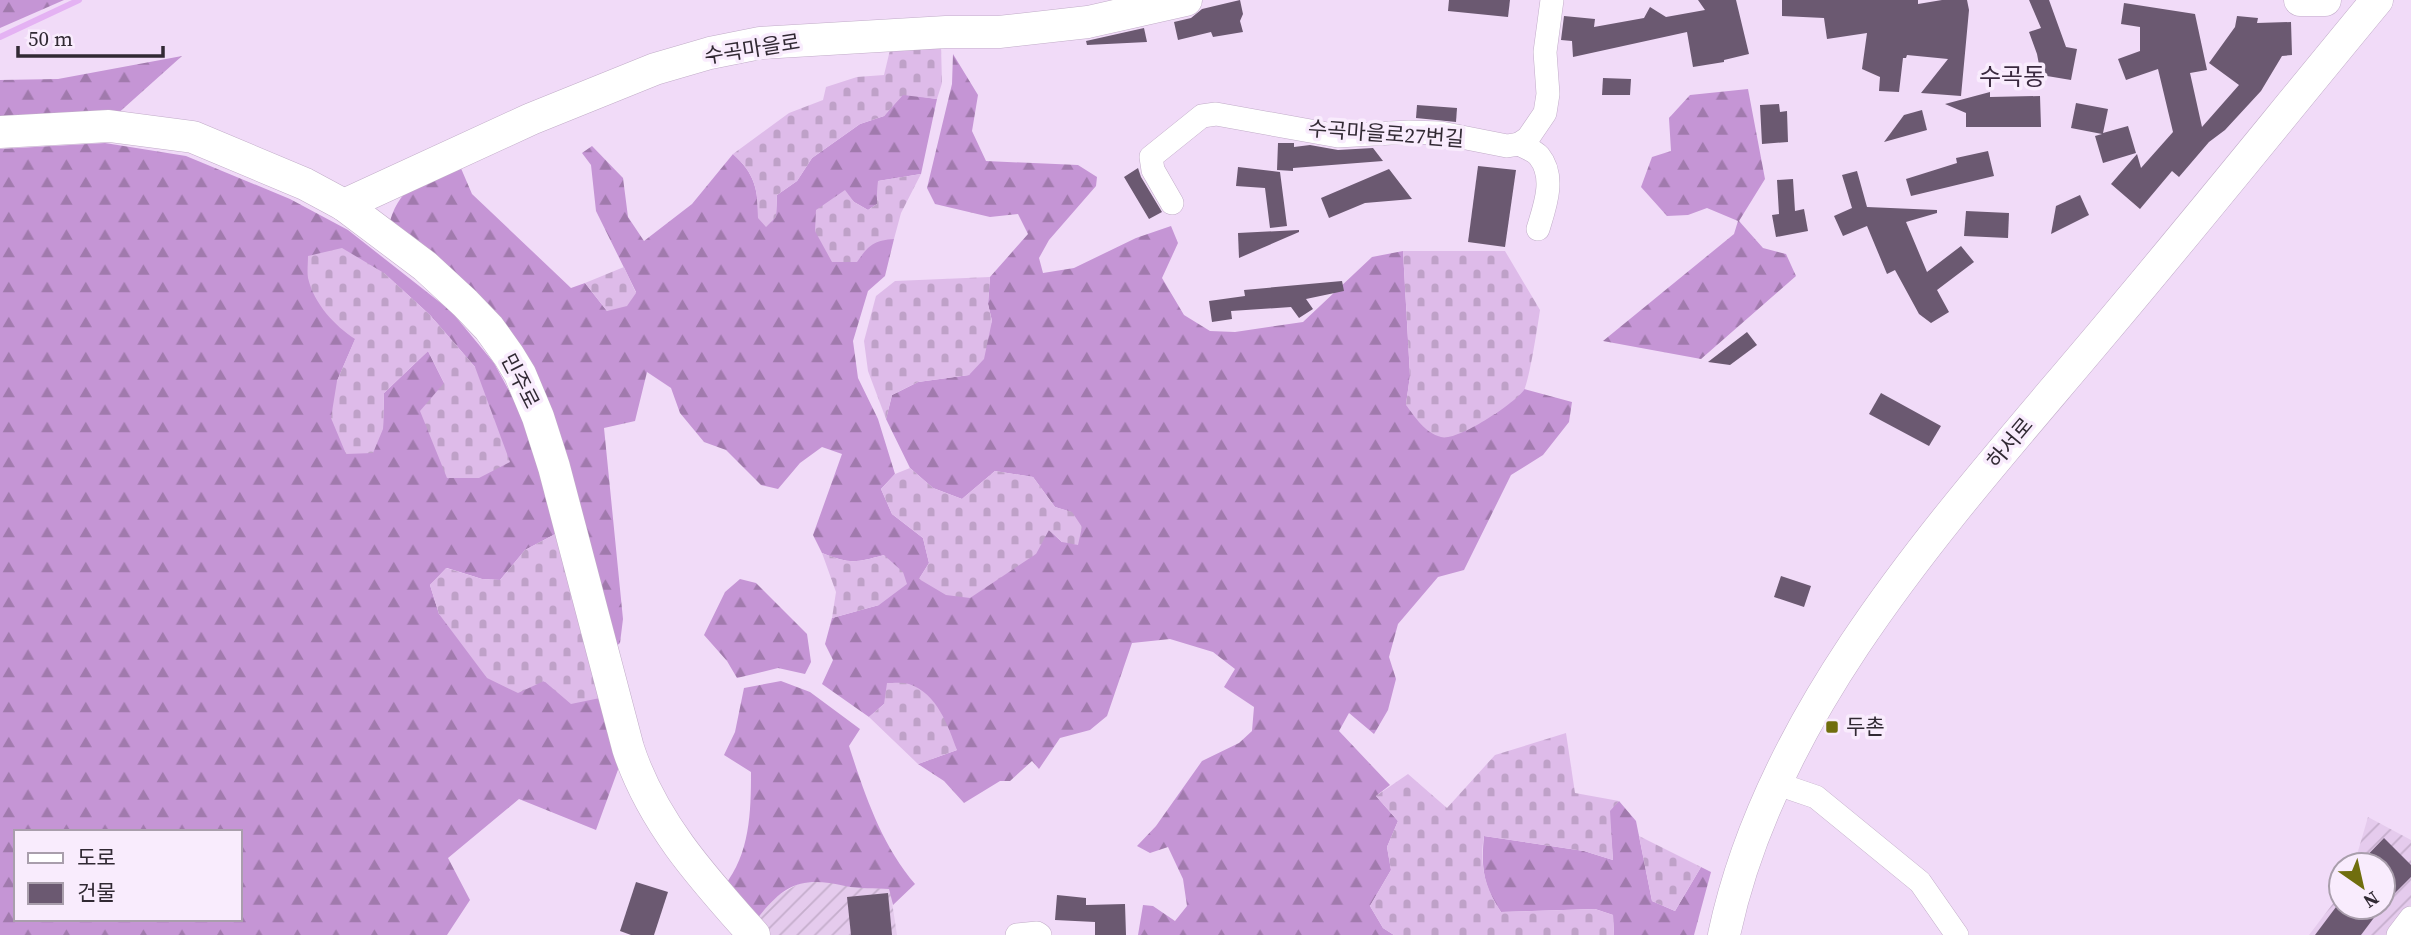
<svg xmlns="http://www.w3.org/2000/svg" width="2411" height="935" viewBox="0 0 2411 935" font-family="'Source Serif 4','Noto Sans KR',serif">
<defs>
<pattern id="industrial-furrows" width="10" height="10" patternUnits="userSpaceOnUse" patternTransform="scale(1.75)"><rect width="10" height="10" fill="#e5cbed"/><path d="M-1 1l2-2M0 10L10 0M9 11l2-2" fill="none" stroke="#c5aecc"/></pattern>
<pattern id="forest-firs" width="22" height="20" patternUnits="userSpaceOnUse" patternTransform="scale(1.75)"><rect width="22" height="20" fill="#c595d5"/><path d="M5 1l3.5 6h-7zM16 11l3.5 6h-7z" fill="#a17aad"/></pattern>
<pattern id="cemetery-stones" width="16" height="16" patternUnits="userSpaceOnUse" patternTransform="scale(1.75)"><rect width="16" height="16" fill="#debbe9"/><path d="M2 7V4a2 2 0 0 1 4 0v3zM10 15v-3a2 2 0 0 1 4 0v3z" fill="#bfa1c8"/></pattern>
</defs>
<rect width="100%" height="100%" fill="#f1dbf8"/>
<!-- industrial -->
<g fill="url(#industrial-furrows)">
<polygon points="2368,817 2411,840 2411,911 2392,935 2309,935 2341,893 2341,907 2383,907 2383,865 2354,865"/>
<polygon points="833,881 847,886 890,889 897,935 771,935 757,919 773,898 802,882"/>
</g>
<!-- forest -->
<g fill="url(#forest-firs)" fill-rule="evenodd">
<polygon points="0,0 64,0 0,28"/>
<path d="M953 54 978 95 972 131 986 161 1078 165 1097 177 1096 186 1049 240 1039 258 1043 273 1074 268 1136 238 1171 226 1178 243 1162 278 1184 315 1210 331 1235 332 1303 322 1372 257 1403 251 1410 376 1406 404 1495 414 1524 389 1572 402 1569 422 1543 455 1511 475 1464 570 1438 577 1398 624 1389 657 1396 679 1388 710 1374 734 1349 713 1339 731 1390 785 1376 796 1398 821 1387 847 1391 870 1370 906 1383 928 1394 935H1138L1143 905 1153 906 1175 921 1187 906 1183 879 1168 847 1150 853 1137 846 1156 826 1202 761 1239 743 1252 731 1254 707 1224 687 1235 669 1213 652 1170 639 1132 643 1107 716 1090 730 1060 738 1039 769 1032 761 1010 781H1000L964 803 944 781 918 764 957 750 884 704 869 717 822 684 833 660 825 644 832 618 879 605 884 555C855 563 850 564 822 553L813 535 842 454 822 447 800 463 778 489 761 485 726 450 704 442 680 413 671 388 647 372 635 421 604 428 623 619 620 643 613 649 534 372 390 221C402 182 425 180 460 166L472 194 571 288 585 283 607 311 636 292 596 211 591 165 582 153 592 146 623 178 628 217 644 241 692 204 733 154C755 174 758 189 758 218L776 216 777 195 797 181 812 158 860 124 884 116 903 94 937 99 921 174 878 181 877 204 868 210 854 202 844 191 868 244 880 239H894L885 276 868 291 853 341 858 378 878 419 895 474 881 489 892 514 923 538 929 563 919 579 1049 530 1062 542 1071 512 1055 507 1033 477 995 471 962 499 933 488 910 468 886 419 892 395 918 382 969 375 992 321 988 304 990 277 1028 234 1018 214 990 217 935 204 927 188 952 84Z"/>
<polygon points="182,56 115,116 0,121 0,80 58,79"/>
<polygon points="1748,89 1765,179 1739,221 1763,248 1786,254 1796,276 1701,359 1603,341 1734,234 1738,221 1707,208 1688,215 1667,216 1641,187 1652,157 1671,151 1669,118 1690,95"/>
<path d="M105 143 186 156 290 199 348 230 451 311 494 363 527 424 559 532 525 550 500 580 482 579 447 568 430 585 439 614 543 681 600 698 619 767 596 830 519 799 448 858 470 900 447 935H0V149ZM384 273 430 315 475 367 444 383 428 351 384 393 383 429 337 381ZM16 832H240V919H16Z"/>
<polygon points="740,579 756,583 807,634 811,662 805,674 778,668 737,678 727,661 704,635 725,592"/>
<path d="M781 681 810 692 860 729 849 746C865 795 881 844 915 884L893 905 889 889C875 888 859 889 845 886 802 876 784 884 757 919L724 886C750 854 751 812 751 772L724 755 735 732 744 688Z"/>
<path d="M1619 801 1636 821 1652 901 1675 911 1701 867 1711 872 1694 935H1614L1613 915 1595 909 1501 912C1483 886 1481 868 1484 836L1584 851 1613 860 1609 811Z"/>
</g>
<!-- cemetery -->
<g fill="url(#cemetery-stones)">
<path d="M941 46 942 83 937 99 903 95 884 116 860 124 812 158 797 181 777 195 776 217 766 227 758 218C758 189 755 174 733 154L789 113 823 100 826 87 857 77 884 75 890 50Z"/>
<path d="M921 174 901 213 894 239C874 240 868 246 857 262H832L815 231 816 210 845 190 854 202 868 210 877 204 878 181Z"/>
<path d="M342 248 384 273 430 315 475 367 510 462 479 478H447L420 411 444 383 428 351 384 393 383 429 373 453 346 454 331 418 337 381 355 339C335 326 314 304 308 278 307 272 308 263 308 256Z"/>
<path d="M1403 251H1505L1540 310C1538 324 1529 382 1524 390 1515 403 1457 442 1441 437 1425 433 1415 417 1406 405L1410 375Z"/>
<polygon points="624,267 636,293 627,306 607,311 585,283"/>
<polygon points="990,277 988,304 992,321 984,359 969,375 918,382 892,395 886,419 868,371 864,341 876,296 895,281"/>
<polygon points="910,468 933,488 962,499 995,471 1033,477 1055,507 1072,512 1082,527 1078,545 1062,542 1049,530 1036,554 970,598 946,595 919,579 929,563 923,538 892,514 881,489 895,474"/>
<polygon points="559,532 600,698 571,704 544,681 518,693 487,678 439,614 430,585 446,568 482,579 500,580 525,550"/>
<path d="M822 553C850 564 855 563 884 555L903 572 907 584 879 605 832 618 836 592Z"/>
<path d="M887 683C893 683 903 682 909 684 937 693 948 726 957 750L918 764 869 717 884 704Z"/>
<path d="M1566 733 1575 793 1619 801 1610 811 1613 860 1584 851 1484 836C1479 865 1485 888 1501 912L1595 909 1613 915 1614 935H1394L1383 928 1370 906 1391 870 1387 847 1398 821 1376 796 1408 774 1447 808 1495 755Z"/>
<polygon points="1639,836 1701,867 1675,911 1652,901"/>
</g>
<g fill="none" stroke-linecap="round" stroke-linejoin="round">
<!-- stream -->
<polyline stroke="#e4b2f3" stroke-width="6" points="0,37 79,0"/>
</g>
<!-- building -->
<g fill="#6b5971">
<polygon points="1240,0 1243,14 1240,21 1243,32 1213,37 1211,32 1178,40 1174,22 1191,18 1202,9"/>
<polygon points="1449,0 1510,0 1508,17 1448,11"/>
<polygon points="1698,0 1736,0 1749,54 1724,60 1724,62 1693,67 1687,32 1573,57 1572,41 1561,40 1564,16 1595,19 1594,27 1644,18 1650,7 1666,17 1705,10"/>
<polygon points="1782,0 1918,0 1918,4 1942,0 1967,0 1969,10 1961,96 1921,93 1948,59 1907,55 1906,58 1903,58 1899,92 1879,91 1880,77 1862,69 1867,33 1827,39 1824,18 1782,16"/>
<polygon points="2029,0 2049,0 2066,47 2077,49 2071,80 2041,75 2037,54 2029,32 2041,28"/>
<polygon points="2124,3 2195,14 2207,70 2190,73 2202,127 2239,85 2209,63 2235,27 2237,16 2258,18 2257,23 2291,22 2292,55 2282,56 2261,91 2225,130 2209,142 2179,177 2172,171 2140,209 2111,184 2137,154 2141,168 2173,132 2158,69 2126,80 2118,59 2140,51 2140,27 2121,24"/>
<polygon points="1144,28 1147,42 1087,45 1086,41"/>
<polygon points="1603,78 1631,79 1630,95 1602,95"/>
<polygon points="1990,92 1990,97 2040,96 2041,127 1966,127 1966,113 1945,104"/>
<polygon points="2076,103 2108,109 2103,133 2128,126 2136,153 2103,163 2095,136 2102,134 2071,128"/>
<polygon points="1779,104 1780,112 1787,111 1788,142 1762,144 1760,105"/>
<polygon points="1417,105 1457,108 1456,122 1416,118"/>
<polygon points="1922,110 1927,130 1884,142 1904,115"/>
<polygon points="1278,143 1294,143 1294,147 1310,145 1338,150 1373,148 1383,161 1293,168 1293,171 1277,170"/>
<polygon points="1988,151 1994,176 1911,196 1906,179 1957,163 1956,158"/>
<polygon points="1478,166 1516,170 1505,247 1468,242"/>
<polygon points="1238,167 1280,172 1287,226 1270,228 1265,188 1236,186"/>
<polygon points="1138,168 1141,177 1162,212 1149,219 1124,177"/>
<polygon points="1389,169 1412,199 1365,203 1329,218 1321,198"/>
<polygon points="1857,171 1867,207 1937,210 1937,213 1906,222 1927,272 1961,246 1974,262 1937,290 1949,312 1931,323 1919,314 1895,270 1887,274 1867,226 1843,236 1834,216 1852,208 1842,175"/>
<polygon points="1793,179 1795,211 1804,209 1808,231 1776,237 1772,215 1779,214 1777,180"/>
<polygon points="2080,195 2089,215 2051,234 2056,206"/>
<polygon points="1966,211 2009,213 2008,238 1964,236"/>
<polygon points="1299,230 1299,232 1239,258 1238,233"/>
<polygon points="1342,281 1344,291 1306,299 1313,309 1299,318 1291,307 1231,311 1232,319 1212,322 1209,301 1245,296 1244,290"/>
<polygon points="1747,332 1757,345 1730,365 1708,362"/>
<polygon points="1881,393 1941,426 1929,446 1869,414"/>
<polygon points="1781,576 1811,586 1804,607 1774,597"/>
<polygon points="2384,838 2411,865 2411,877 2393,895 2383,886 2383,865 2358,865"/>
<polygon points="636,882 668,892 654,935 631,935 620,931"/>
<polygon points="888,893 892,935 851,935 847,897"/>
<polygon points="1057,895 1086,898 1086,905 1125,904 1126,935 1095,935 1095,922 1055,920"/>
<polygon points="2336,907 2382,907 2361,935 2315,935"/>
</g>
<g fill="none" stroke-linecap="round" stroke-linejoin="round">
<defs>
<g id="street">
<path d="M1519 144C1525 147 1535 151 1539 156 1556 177 1545 206 1538 229"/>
<polyline points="1172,203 1153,170 1151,157 1202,116 1216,114 1338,136 1409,132 1441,133 1507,146 1519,144 1528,138 1545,113 1548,94 1545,52 1552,0"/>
<polyline points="1775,783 1816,797 1920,882 1957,935"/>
<polyline points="1017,935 1037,933 1040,935"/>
<polyline points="2398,935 2411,918"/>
</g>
<g id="secondary">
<polyline points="2300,0 2325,0"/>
<path d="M0 132 109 126 193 137 305 184 344 205 425 266 465 303 489 328 509 356 520 374 538 417 554 467 628 748C652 822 703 878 754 935"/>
<polyline points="344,205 531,119 655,69 710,53 760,43 946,32 999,32 1088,22 1186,0"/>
<path d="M1724 935C1773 702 1956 508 2105 330 2197 221 2286 110 2377 0"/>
</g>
</defs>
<!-- street casing -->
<use href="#street" stroke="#c1acc8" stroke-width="24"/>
<!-- secondary casing -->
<use href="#secondary" stroke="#c1acc8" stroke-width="33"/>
<!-- street -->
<use href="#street" stroke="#fff" stroke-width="23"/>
<!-- secondary -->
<use href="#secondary" stroke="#fff" stroke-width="32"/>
</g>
<!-- markers -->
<rect fill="#706e0e" stroke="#f9ecfd" stroke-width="2.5" x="1825" y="720" width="14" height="14" rx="3.5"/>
<g text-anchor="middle" stroke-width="7" stroke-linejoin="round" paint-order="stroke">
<!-- street labels -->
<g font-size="21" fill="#312933" stroke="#f9ecfd">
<text transform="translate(752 49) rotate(-9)" y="7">수곡마을로</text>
<text transform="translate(1386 134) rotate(4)" y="7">수곡마을로27번길</text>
<text transform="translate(520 381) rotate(63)" y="7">민주로</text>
<text transform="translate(2010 443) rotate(-50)" y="7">하서로</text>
</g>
<!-- poi labels -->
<g font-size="21" fill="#312933" stroke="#f9ecfd" text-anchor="start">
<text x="1846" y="734">두촌</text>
</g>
<!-- quarter labels -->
<g font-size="24" fill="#3a293f" stroke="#f9ecfd">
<text x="2012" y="85">수곡동</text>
</g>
</g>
<!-- legend -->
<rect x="14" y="830" width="228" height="91" fill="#f9ecfd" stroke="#a99eac" stroke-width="2"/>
<rect x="28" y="853" width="35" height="10" fill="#ffffff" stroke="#a99eac" stroke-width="2"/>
<text x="77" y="865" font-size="21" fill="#312933">도로</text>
<rect x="28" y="883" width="35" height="21" fill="#6b5971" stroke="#a99eac" stroke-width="2"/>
<text x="77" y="900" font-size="21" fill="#312933">건물</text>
<!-- north arrow -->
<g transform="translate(2362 886) rotate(146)"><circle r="33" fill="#f9ecfd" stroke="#a99eac" stroke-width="2"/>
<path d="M0-5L12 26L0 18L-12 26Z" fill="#706e0e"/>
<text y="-10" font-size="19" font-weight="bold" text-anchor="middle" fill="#312933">N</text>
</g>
<!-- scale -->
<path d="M18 46v10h145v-10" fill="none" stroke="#312933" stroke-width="3.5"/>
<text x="28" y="46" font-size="21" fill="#312933" stroke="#f9ecfd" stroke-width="5" paint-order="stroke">50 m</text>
</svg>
